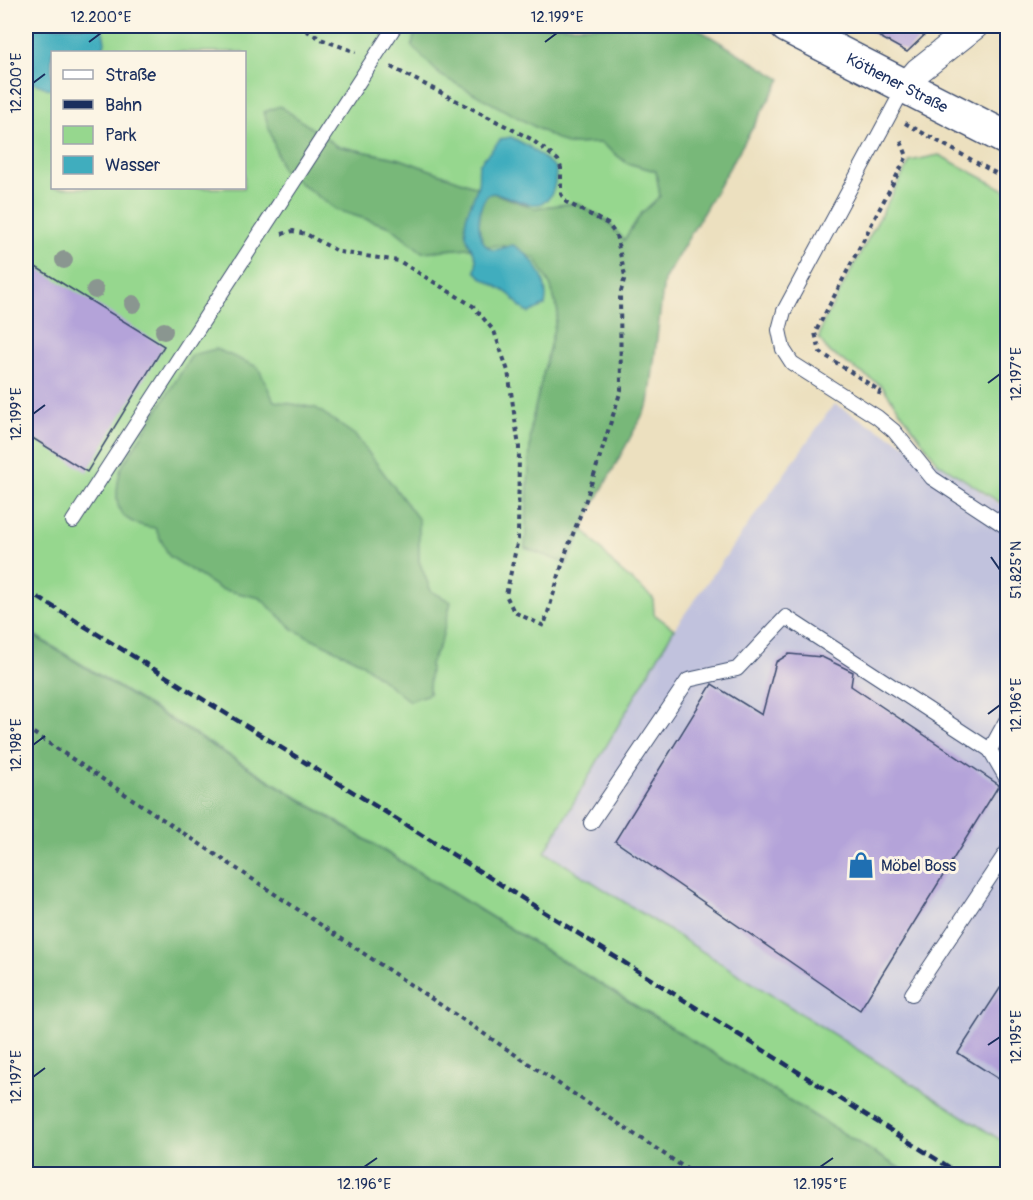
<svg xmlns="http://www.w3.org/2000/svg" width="1033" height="1200" viewBox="0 0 1033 1200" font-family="Pangolin,sans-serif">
<rect width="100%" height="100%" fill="#fcf5e5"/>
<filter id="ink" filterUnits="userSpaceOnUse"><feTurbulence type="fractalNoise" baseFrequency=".0167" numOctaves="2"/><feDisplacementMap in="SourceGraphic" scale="12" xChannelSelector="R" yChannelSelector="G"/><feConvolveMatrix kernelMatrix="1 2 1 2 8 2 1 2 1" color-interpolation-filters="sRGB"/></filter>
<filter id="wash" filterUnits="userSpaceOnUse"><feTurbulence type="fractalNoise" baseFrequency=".008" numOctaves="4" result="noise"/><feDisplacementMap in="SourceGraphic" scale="24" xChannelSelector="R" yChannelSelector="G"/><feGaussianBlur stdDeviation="1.35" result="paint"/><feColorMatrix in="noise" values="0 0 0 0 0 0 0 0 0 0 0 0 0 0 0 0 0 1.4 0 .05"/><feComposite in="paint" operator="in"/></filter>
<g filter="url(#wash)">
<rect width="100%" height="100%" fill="#ece0bf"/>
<!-- industrial -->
<polygon fill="#c1c2dd" points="834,404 938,463 1007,509 1007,1144 545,852 674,629"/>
<!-- green -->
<g fill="#96d78e" stroke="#588376" stroke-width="1.5" fill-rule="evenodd">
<path d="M26 26H416L413 47 566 144 601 143 627 163 656 171 660 196 641 214 624 240 606 220 576 203 534 208 400 159 337 146 280 106 337 210 391 227 423 252 501 245 536 258 551 287 558 312 531 425 567 564 583 529 617 568 653 598 654 614 674 629 545 852 1007 1144V1174H909L26 630ZM52 52H244V188H52Z"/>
<polygon points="939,155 1007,191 1007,507 938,463 882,386 829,352 819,338 823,323 910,161"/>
</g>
<!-- forest -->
<g fill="#78b879" stroke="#4a746c" stroke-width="1.5">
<polygon points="416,26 693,26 781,79 664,280 649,403 591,510 567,564 525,548 531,425 558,312 551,287 536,259 501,245 422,252 391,227 337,210 282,170 264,112 280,106 337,146 400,159 534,208 576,203 606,220 624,240 641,214 660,196 656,171 627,163 601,143 566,144 440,75 412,46"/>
<path d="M216 349 258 367 274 401 316 408 356 436 419 520V561L431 591 451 602 441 642 430 664 429 694 409 701 360 662 294 630 260 598 220 589 169 556 155 528C115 523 112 504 121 468L192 355Z"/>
<polygon points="26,631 909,1174 26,1174"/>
</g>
<!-- water -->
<g fill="#40adbe" stroke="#2e6e8e" stroke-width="1.5">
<polygon points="26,26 102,26 105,42 102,52 52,52 52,90 26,80"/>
<path d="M511 137 528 146 556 168C556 238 500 183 488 195 476 206 475 242 491 249 497 252 506 246 513 245 534 256 550 282 545 305L529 313C520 309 518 303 511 296 500 286 485 283 475 271 480 254 469 249 466 235 462 214 474 202 478 184 479 178 478 171 479 164L501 139Z"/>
</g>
<g id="blocks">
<!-- building -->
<g fill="#b4a3d9">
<polygon points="860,26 934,26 907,52"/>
<polygon points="26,261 164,346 87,472 26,434"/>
<polygon points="789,654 822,657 853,672 851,686 999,785 860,1010 615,841 712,684 762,715 776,662"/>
<polygon points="1008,976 1008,1085 958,1053"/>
</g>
</g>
</g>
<g filter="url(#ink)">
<use href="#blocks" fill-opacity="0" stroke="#3a4a6d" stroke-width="1.5"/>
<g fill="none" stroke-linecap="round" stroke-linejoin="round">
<defs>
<g id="service">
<polyline points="905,86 784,311 779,330 783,349 792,363 877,417 894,431 932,478 1008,528"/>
<polyline points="73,521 395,26"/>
<polyline points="1008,717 990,750 1008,781"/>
<polyline points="591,823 688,680 737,669 786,617 990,750"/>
<polyline points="912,994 1008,850"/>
</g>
<polyline id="minor" points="905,86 918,71 975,26"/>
<g id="secondary">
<path id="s1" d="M787 26 1008 139"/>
</g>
</defs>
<!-- service casing -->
<use href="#service" stroke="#3a4a6d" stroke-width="16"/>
<!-- minor casing -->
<use href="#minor" stroke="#3a4a6d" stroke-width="28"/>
<!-- secondary casing -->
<use href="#secondary" stroke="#3a4a6d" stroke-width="36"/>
<!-- path -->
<g stroke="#3a4a6d" stroke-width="4" stroke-dasharray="4.5 4.5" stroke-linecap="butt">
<polyline points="298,26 323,40 356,52"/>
<polyline points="905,123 1008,180"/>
<polyline points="282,234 293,231 306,234 339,252 399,261 473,306 494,331 508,371 519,447 518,539 506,595 514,612 544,626 565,555 587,497 621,390 620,295 625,276 616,235 608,224 566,202 561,194 561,168 558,160 531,139 391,67"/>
<polyline points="879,395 880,391 820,352 815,333 907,156 900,139"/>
<polyline points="26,728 694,1174"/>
</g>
<!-- service -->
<use href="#service" stroke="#fff" stroke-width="14"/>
<!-- minor -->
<use href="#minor" stroke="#fff" stroke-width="26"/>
<!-- secondary -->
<use href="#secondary" stroke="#fff" stroke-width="33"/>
<!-- rail -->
<polyline stroke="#1b2f5e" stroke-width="4.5" stroke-dasharray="9 4.5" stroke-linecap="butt" points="26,590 387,813 960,1174"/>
</g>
<!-- trees -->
<g fill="#8a9690">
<circle cx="64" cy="260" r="9"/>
<circle cx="95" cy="290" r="9"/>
<circle cx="133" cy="304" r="9"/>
<circle cx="164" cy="331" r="9"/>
</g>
</g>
<!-- ticks -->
<path fill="none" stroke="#1b2f5e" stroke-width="2" d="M89 42 101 33M545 42 557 33M33 83 45 74M988 383 1000 374M33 414 45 405M991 557 1000 570M988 714 1000 705M33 745 45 736M988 1045 1000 1037M33 1077 45 1068M364 1167 377 1158M820 1167 833 1158"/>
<!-- icons -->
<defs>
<symbol id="shop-bare" viewBox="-9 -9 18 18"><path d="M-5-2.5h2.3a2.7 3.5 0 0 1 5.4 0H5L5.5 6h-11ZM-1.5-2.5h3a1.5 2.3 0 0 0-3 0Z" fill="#1f6fb2" stroke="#fcf5e5" stroke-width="2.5" paint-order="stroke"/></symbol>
</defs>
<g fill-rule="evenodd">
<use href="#shop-bare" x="842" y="846" width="38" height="38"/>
</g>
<g text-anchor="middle" stroke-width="6" stroke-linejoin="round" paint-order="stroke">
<!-- street labels -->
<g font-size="16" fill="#1b2f5e" stroke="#fcf5e5">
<text dy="6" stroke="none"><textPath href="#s1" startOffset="124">Köthener Straße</textPath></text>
</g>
<!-- poi labels -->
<g font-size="16" fill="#1b2f5e" stroke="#fcf5e5" text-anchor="start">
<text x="881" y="871">Möbel Boss</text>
</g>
</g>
<!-- margin -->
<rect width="1033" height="1200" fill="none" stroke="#fcf5e5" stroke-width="66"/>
<!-- legend -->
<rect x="51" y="51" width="195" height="138" fill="#fcf5e5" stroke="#a2a6af" stroke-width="1.5"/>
<rect x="63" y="70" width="30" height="9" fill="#ffffff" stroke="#a2a6af" stroke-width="1.5"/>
<text x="105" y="81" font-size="18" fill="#1b2f5e">Straße</text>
<rect x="63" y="100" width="30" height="9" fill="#1b2f5e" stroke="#a2a6af" stroke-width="1.5"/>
<text x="105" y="111" font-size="18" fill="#1b2f5e">Bahn</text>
<rect x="63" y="126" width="30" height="18" fill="#96d78e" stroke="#a2a6af" stroke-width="1.5"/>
<text x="105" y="141" font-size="18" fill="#1b2f5e">Park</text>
<rect x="63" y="156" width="30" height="18" fill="#40adbe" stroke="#a2a6af" stroke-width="1.5"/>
<text x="105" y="171" font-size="18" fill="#1b2f5e">Wasser</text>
<rect x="33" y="33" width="967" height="1134" fill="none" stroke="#1b2f5e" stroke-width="2"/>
<g font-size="15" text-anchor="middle" fill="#1b2f5e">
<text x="101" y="22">12.200°E</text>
<text x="557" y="22">12.199°E</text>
<text transform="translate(16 83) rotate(-90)" y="5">12.200°E</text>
<text transform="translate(1016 374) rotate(-90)" y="5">12.197°E</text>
<text transform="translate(16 414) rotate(-90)" y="5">12.199°E</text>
<text transform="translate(1016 570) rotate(-90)" y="5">51.825°N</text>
<text transform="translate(1016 705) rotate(-90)" y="5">12.196°E</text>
<text transform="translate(16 745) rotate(-90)" y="5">12.198°E</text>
<text transform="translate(1016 1037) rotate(-90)" y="5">12.195°E</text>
<text transform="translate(16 1077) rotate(-90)" y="5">12.197°E</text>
<text x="364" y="1189">12.196°E</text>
<text x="820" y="1189">12.195°E</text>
</g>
</svg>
